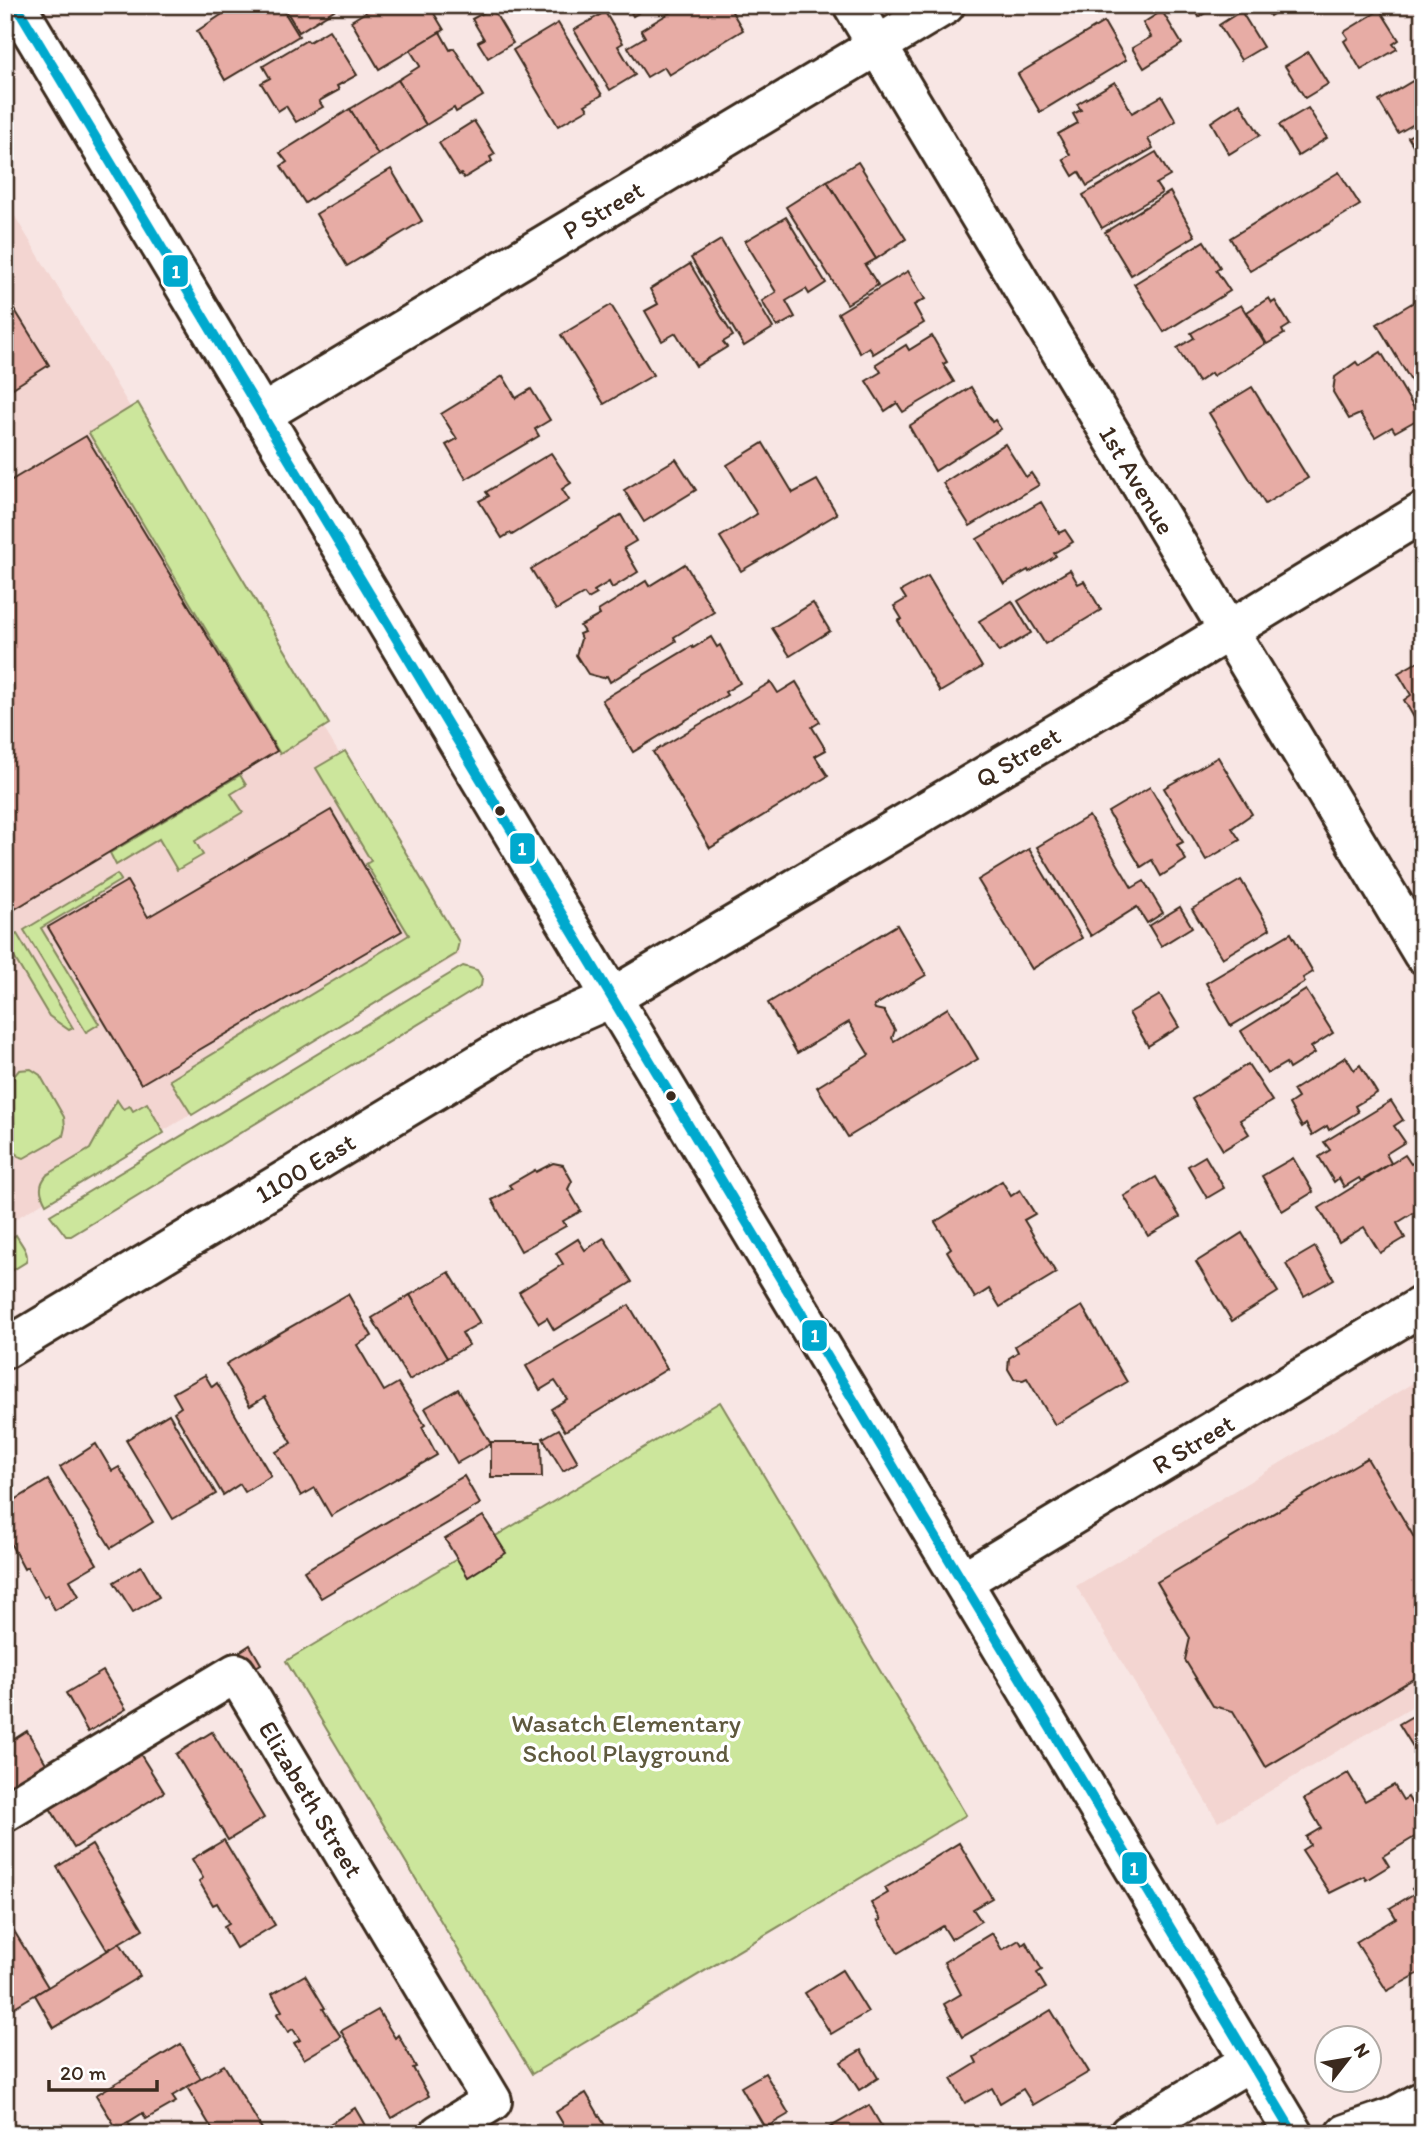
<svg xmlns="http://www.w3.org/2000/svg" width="1428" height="2139" viewBox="0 0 1428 2139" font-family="Itim,sans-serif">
<rect width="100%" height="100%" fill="#f8e6e4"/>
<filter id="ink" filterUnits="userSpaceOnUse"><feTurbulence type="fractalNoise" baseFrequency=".0143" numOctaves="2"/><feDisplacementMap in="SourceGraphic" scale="14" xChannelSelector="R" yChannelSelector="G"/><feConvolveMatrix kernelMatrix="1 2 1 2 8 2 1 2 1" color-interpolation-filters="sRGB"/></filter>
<g filter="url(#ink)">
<!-- built -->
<g fill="#f3d5d1">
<polygon points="5,200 460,954 5,1225"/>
<polygon points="1423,1377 1423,1700 1218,1822 1076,1586"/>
</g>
<!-- green -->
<g fill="#cce69c" stroke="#84885d" stroke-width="2">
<polygon points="138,403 329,724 280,754 89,433"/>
<polygon points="345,751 459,942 456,954 192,1115 170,1080 409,935 366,864 371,861 316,768"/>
<polygon points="240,775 246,785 231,794 243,812 195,841 203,855 177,870 159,839 116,865 110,853"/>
<polygon points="117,874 121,880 41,928 99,1024 86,1032 24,930"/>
<polygon points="17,934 73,1028 69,1030 49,1016 5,942"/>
<polygon points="463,966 477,970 482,978 481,986 71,1236 66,1236 50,1215"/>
<polygon points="31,1069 40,1075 64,1117 65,1127 63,1136 24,1158 18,1156 5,1136 5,1093 14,1076 19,1070"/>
<path d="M117 1100 123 1109 130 1106 133 1111 147 1103 164 1133 46 1204C40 1193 38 1185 47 1175L90 1149Z"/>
<path d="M16 1235C21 1244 30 1253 26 1262L5 1275V1242Z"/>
<polygon points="720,1402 966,1815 532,2074 286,1661"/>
</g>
<!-- building -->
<g fill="#e7aca5" stroke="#3b2a1e" stroke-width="2">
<polygon points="236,5 280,5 299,36 225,80 197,31"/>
<polygon points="287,5 342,5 299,32 284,7"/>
<polygon points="377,5 429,5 444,30 379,69 351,21"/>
<polygon points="627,5 652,5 633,16"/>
<polygon points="683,5 728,5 743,30 669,75 664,67 647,77 628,47 645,37 641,30"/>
<polygon points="1193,5 1217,5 1199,17"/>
<polygon points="1263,5 1288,5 1270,16"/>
<polygon points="492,8 513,43 488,58 478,42 484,39 472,19"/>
<polygon points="1380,10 1399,40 1393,44 1397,49 1361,70 1344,41 1348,38 1344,32"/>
<polygon points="1162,11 1182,44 1144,68 1132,48 1151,37 1143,23"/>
<polygon points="1241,11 1263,47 1241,60 1219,25"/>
<polygon points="605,12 623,43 618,46 635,75 610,90 574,30"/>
<polygon points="1104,22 1126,60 1040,112 1018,74"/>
<polygon points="558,23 602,95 585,105 588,109 558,126 513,50"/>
<polygon points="329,30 357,75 337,86 339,90 319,101 323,107 296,122 286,106 278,111 261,83 270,78 263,66 307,40 309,42"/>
<polygon points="440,32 450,50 454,48 483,96 456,112 454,108 426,125 398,80 420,66 410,50"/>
<polygon points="1308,52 1328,84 1305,98 1285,66"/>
<polygon points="1421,76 1423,80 1423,119 1398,133 1379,101"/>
<polygon points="398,80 426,125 378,155 350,109"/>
<polygon points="1115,82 1132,113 1162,96 1176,121 1148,139 1153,148 1087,186 1079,172 1073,176 1063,159 1070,155 1058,134 1078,123 1073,114 1081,110 1077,104"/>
<polygon points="1240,103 1260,135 1229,154 1211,122"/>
<polygon points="1308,108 1327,138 1298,156 1279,125"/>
<polygon points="350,109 378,155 305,203 281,166 287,162 280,153"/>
<polygon points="474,121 495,154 490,157 492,161 464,178 461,174 459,175 439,143"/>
<polygon points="1423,128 1423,161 1408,137"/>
<polygon points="1156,152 1170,176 1156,184 1162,193 1102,228 1083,195"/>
<polygon points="858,162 906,239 876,259 827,181"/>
<polygon points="391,169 422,221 347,266 316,214"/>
<polygon points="1339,172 1360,205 1250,271 1230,238"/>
<polygon points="827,181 876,259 865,265 878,285 847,304 786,207"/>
<polygon points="1170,192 1195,236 1131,275 1105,232"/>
<polygon points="786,217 826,283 809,294 806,289 786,301 795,317 777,327 762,301 776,292 745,241"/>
<polygon points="721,240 773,328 744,346 691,258"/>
<polygon points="1204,241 1220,267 1216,270 1230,291 1164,332 1134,284"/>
<polygon points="690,264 733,336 723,342 727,347 696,366 676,333 662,341 645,311 658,304 650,289"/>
<polygon points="908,271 925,299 914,305 924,323 873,354 869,347 860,353 838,313"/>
<polygon points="5,294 49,365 5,393"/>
<polygon points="1269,298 1272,303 1275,301 1290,325 1282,330 1284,334 1267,344 1247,312"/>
<polygon points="1419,299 1423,305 1423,401 1377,324"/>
<polygon points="611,305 653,375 604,404 561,335"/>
<polygon points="1241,305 1265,344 1213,376 1211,373 1198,382 1177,348 1194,338 1191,333"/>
<polygon points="932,336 947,362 943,364 954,382 903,412 897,403 885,411 866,381 881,372 876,364 906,345 909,350"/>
<polygon points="1381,352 1420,418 1395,432 1392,427 1375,437 1360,414 1349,419 1333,392 1335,377 1356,362 1359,366"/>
<polygon points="503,376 516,398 531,389 550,420 535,429 539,436 466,479 446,445 457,439 441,414"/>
<polygon points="971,387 992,422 995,420 1001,429 935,471 909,426"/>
<polygon points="1252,387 1308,478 1265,504 1209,413"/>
<polygon points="86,436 277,751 5,915 5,484"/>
<polygon points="763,443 793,493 817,480 837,514 741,571 720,537 757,514 727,465"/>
<polygon points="1005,444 1026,477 1031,473 1039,485 970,526 943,483"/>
<polygon points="551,453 571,483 562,489 569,500 512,535 510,533 502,538 479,501 489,496 486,492"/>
<polygon points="676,459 696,490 644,522 624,490"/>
<polygon points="1041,502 1059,533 1065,530 1073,542 1054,553 1056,556 1029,572 1028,570 1004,584 977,539"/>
<polygon points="621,515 636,541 624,548 638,572 612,588 609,582 594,591 597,594 588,599 584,594 556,610 531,569"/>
<polygon points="685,564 714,612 674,637 676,641 610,682 607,676 603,678 588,674 576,655 581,639 579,634 584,632 580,626 600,615 598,611 646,581 649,586"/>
<polygon points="1070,570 1078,584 1084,581 1101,610 1045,644 1018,601"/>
<polygon points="928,576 982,667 940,692 898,621 902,619 894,606 906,599 901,591"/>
<polygon points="1012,601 1031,633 999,652 979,621"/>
<polygon points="813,603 830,631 790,656 772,628"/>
<polygon points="711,637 717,647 720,645 740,683 725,692 727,695 633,752 602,700 692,646 693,648"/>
<polygon points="1423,659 1423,729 1421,730 1404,700 1411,695 1398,673"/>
<polygon points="771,682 778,693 796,682 820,722 812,727 826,750 815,756 828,776 710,848 653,752"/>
<polygon points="1218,757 1252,814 1232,828 1240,840 1206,860 1164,788"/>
<polygon points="1150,787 1183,842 1177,845 1186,860 1161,876 1152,860 1141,867 1108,812"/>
<polygon points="331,810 402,931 141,1084 48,927 127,881 148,917"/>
<polygon points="1089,816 1132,888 1144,881 1163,913 1147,923 1137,907 1091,936 1037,847"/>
<polygon points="1029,849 1082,938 1032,969 978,880"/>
<polygon points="1241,880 1270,929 1222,958 1192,909"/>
<polygon points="1180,907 1192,927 1161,946 1149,926"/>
<polygon points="897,925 926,975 874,1006 875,1009 884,1011 895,1030 892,1038 894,1041 948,1008 978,1059 848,1137 817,1087 869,1055 849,1022 797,1053 768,1003"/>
<polygon points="1291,933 1313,972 1303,978 1305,982 1231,1026 1206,983"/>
<polygon points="1306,990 1333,1033 1311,1047 1315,1053 1289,1069 1286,1063 1267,1074 1241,1031"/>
<polygon points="1160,995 1179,1027 1148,1046 1129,1013"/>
<polygon points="1346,1057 1354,1070 1360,1065 1377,1093 1355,1106 1358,1112 1329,1130 1327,1126 1312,1135 1306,1124 1302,1127 1289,1104 1298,1098 1293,1090"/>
<polygon points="1248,1064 1272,1101 1240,1120 1249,1134 1223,1150 1192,1099"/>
<polygon points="1391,1101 1403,1120 1394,1126 1405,1142 1386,1154 1391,1163 1361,1181 1359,1178 1344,1187 1339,1178 1334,1182 1319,1157 1330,1150 1324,1142"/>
<polygon points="1405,1155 1411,1164 1415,1162 1419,1168 1423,1165 1423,1207 1397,1223 1405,1238 1380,1253 1364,1227 1339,1242 1319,1208"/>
<polygon points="1205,1156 1224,1188 1207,1198 1188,1166"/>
<polygon points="1293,1158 1313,1192 1282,1211 1262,1176"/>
<polygon points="553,1163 563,1165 572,1181 568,1189 581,1211 563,1221 566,1226 521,1251 492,1200 512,1189 509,1185 535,1170 536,1172"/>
<polygon points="1156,1177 1180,1217 1148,1236 1124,1196"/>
<polygon points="1002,1181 1011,1196 1020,1190 1035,1214 1024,1220 1056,1273 1000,1307 989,1289 975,1298 947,1251 951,1248 935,1222"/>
<polygon points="1242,1233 1278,1292 1232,1321 1196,1262"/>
<polygon points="604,1238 632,1282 554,1330 547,1318 539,1323 519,1292 563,1264 556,1253 578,1239 585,1250"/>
<polygon points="1315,1247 1334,1279 1304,1296 1286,1264"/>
<polygon points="449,1272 480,1323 462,1333 469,1345 447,1358 410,1295"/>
<polygon points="348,1294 372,1336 357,1345 384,1391 398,1383 425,1425 422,1427 437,1455 331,1516 315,1488 301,1496 276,1452 292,1443 265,1397 250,1406 226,1364"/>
<polygon points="410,1295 447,1358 409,1380 372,1318"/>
<polygon points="629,1305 667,1369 565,1431 551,1409 567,1399 555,1381 540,1390 526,1366"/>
<polygon points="1082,1306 1127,1382 1055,1425 1027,1378 1023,1380 1014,1379 1008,1369 1009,1358 1018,1352 1015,1346"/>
<polygon points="205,1375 212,1387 217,1383 271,1476 245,1492 240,1484 223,1495 174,1412 181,1407 173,1393"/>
<polygon points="458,1389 491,1444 457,1463 425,1408"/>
<polygon points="169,1414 216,1494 173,1519 126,1440"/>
<polygon points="559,1429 578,1462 563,1471 543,1438"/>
<polygon points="491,1442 541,1442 542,1477 491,1477"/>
<polygon points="96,1444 112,1471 119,1467 153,1522 111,1548 60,1467"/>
<polygon points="1367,1458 1415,1539 1423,1534 1423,1673 1266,1767 1233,1711 1213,1706 1185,1660 1190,1638 1157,1582"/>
<polygon points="464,1476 480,1504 321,1598 304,1571"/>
<polygon points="48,1480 97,1564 70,1580 79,1596 55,1610 47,1595 44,1597 27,1567 24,1569 5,1533 5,1506"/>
<polygon points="483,1516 506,1553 468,1577 445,1539"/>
<polygon points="141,1566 159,1597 133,1612 114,1582"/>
<polygon points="250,1645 261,1664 244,1674 233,1656"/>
<polygon points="103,1671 126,1709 88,1732 66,1693"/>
<polygon points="1423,1710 1423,1763 1399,1724"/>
<polygon points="27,1731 47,1765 12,1787 5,1776 5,1745"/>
<polygon points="212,1732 264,1818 228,1840 176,1754"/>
<polygon points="139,1752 164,1792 74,1848 50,1808"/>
<polygon points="1348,1773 1365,1801 1394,1785 1403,1800 1408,1797 1423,1823 1423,1832 1383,1856 1389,1866 1366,1880 1364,1876 1330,1893 1302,1850 1310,1845 1306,1837 1321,1828 1304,1799"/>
<polygon points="224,1840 275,1925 236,1948 224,1927 229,1924 217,1903 213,1905 199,1881 203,1878 192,1859"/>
<polygon points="959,1843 992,1898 973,1909 981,1921 951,1939 943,1926 898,1953 878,1921 881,1920 871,1903 888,1893 885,1888"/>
<polygon points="92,1845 143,1929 107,1950 57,1867"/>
<polygon points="1423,1880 1423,1971 1387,1991 1356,1942 1396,1918 1390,1908 1415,1893 1412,1889"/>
<polygon points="5,1916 48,1987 11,2009 5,1999"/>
<polygon points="992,1933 1002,1950 1019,1940 1022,1945 1026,1942 1042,1970 1037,1973 1046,1988 962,2037 944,2004 961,1994 944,1962"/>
<polygon points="120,1943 140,1976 54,2028 35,1995"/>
<polygon points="842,1970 868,2012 831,2034 805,1993"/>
<polygon points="305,1975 325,2008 323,2009 341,2037 304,2059 294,2043 300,2040 293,2029 288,2032 277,2014 282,2011 272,1994"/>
<polygon points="378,2010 395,2038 398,2035 416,2067 413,2068 429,2096 392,2118 341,2031"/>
<polygon points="1051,2010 1089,2072 1033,2105 1023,2089 1000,2103 992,2088 965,2103 951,2079 977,2063 974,2057"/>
<polygon points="181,2044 201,2079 172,2096 176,2102 146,2119 143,2113 117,2129 96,2095"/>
<polygon points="861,2050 878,2078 859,2090 841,2062"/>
<polygon points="224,2065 265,2134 215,2134 187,2087"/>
<polygon points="765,2073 789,2114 765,2128 741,2087"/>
<polygon points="586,2093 607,2129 599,2134 569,2134 556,2112"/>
<polygon points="869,2105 886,2134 832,2134 829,2128"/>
<polygon points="355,2108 370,2134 314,2134"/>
<polygon points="128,2122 135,2134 109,2134 117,2129"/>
</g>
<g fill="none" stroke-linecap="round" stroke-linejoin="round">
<defs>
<g id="street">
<polyline points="853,5 1423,954"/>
<polyline points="261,415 945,5"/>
<polyline points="5,1349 525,1036 611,998 1179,661 1423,512"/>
<polyline points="963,1581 1423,1305"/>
<polyline points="5,1812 236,1673 492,2101 439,2134"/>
<polyline points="1129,2134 1249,2062"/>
<polyline points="1346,2134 1394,2117 1423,2101"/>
</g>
<polyline id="secondary" points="16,5 1294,2134"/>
</defs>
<!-- street casing -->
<use href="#street" stroke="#3b2a1e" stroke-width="44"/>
<!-- secondary casing -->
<use href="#secondary" stroke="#3b2a1e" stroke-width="44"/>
<!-- street -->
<use href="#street" stroke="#fff" stroke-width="38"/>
<!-- secondary -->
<use href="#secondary" stroke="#fff" stroke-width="38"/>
<defs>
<polyline id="bus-1" points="16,5 1294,2134"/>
</defs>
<!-- bus-1 casing -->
<use href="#bus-1" stroke="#fff" stroke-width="16"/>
<!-- bus-1 -->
<use href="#bus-1" stroke="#00a9ce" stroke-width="10"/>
</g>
</g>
<!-- markers -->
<g fill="#3b2a1e" stroke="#fff" stroke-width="2.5">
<circle cx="500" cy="811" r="6"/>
<circle cx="671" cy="1096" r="6"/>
</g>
<g text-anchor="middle" stroke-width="7" stroke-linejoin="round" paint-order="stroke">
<!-- street labels -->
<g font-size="26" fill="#3b2a1e" stroke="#fff">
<text transform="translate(603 210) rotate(-31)" y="9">P Street</text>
<text transform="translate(1137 480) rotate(59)" y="9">1st Avenue</text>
<text transform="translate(1018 757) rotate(-31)" y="9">Q Street</text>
<text transform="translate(305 1168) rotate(-31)" y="9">1100 East</text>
<text transform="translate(1193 1444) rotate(-31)" y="9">R Street</text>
<text transform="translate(311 1799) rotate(59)" y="9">Elizabeth Street</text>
</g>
<!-- park labels -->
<g font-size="26" fill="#5f593e" stroke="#fff">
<text x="626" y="1732">Wasatch Elementary<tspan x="626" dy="30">School Playground</tspan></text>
</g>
</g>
<g stroke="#fff" stroke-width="2.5">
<rect x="162" y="254" width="27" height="34" rx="7" fill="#00a9ce"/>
<rect x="509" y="832" width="27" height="33" rx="7" fill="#00a9ce"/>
<rect x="801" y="1319" width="27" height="33" rx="7" fill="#00a9ce"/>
<rect x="1121" y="1851" width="27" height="34" rx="7" fill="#00a9ce"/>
</g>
<g font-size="19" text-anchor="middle" font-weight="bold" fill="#fff">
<text x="176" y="278">1</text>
<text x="522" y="855">1</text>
<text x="815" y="1342">1</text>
<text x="1134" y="1875">1</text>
</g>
<!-- margin -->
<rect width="1428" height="2139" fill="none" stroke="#fff" stroke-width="28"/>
<rect x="14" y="14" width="1400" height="2111" fill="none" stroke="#3b2a1e" stroke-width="2.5" filter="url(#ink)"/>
<!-- north arrow -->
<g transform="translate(1348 2059) rotate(59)"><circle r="33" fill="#ffffff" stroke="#b1aaa5" stroke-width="2"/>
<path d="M0-5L12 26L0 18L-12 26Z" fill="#3b2a1e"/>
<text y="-10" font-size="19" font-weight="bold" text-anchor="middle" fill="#3b2a1e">N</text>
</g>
<!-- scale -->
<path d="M49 2080v10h108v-10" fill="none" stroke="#3b2a1e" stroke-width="3.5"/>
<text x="60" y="2080" font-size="21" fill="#3b2a1e" stroke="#ffffff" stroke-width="5" paint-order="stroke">20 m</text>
</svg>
